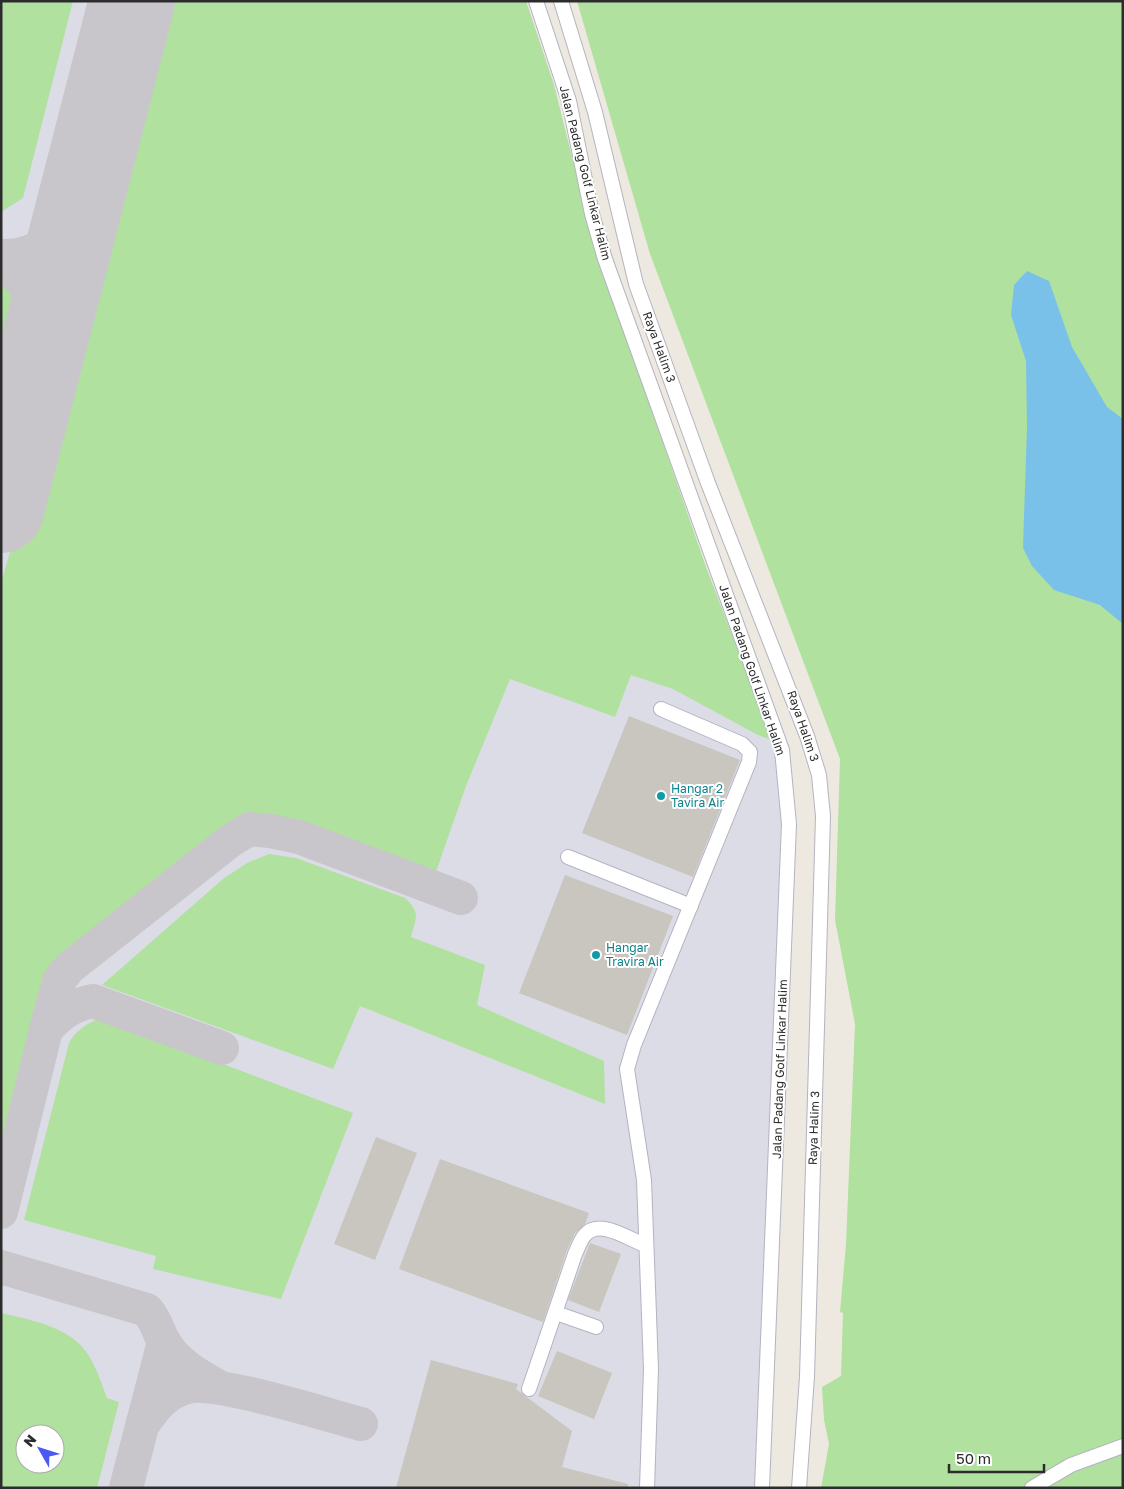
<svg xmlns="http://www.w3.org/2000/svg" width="1124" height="1489" viewBox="0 0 1124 1489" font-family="'Golos Text',sans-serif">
<rect width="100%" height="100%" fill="#ede9e0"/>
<!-- airport -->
<path fill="#dbdce6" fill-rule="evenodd" d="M1 1H526L554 85 594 245 706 567 772 740 783 799 763 1488H1ZM25 1434H55V1464H25Z"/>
<!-- green -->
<g fill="#b0e19f" fill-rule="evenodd">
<polygon points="1,1 73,1 23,198 1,212"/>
<polygon points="170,1 526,1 554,85 594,245 706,567 772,740 758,735 673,689 631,675 615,717 510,679 466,786 432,883 416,880 344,853 270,831 249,829 230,841 59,981 1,1213 1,583"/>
<polygon points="577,1 1123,1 1123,1488 821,1488 829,1444 824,1420 822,1387 841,1376 843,1313 840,1312 846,1244 855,1024 835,920 840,759 650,254"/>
<polygon points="1,262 14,272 32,295 46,335 29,403 1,427"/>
<path d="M269 854 296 858 405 898C421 913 416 917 411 937L485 965 477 1005 604 1061 605 1104 360 1006 333 1069 102 985 223 879 247 863Z"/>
<path d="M101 1018 353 1113 281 1299 153 1269 156 1256 24 1220 69 1043C76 1030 87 1023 101 1018Z"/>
<path d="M1 1313C31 1320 72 1327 89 1356 97 1369 102 1385 107 1398L119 1402 97 1488H1ZM25 1434H55V1464H25Z"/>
</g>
<!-- water -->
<polygon fill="#79c1e9" points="1027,271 1049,281 1072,347 1107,407 1123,419 1123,624 1100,605 1054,590 1032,566 1023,548 1027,427 1026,361 1011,315 1014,285"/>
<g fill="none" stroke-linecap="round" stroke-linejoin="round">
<!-- taxiway -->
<g stroke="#c8c6ca" stroke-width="34">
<path d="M1 256C39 258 60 234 80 205"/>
<path d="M1 262C27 280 37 305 46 335"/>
<polyline points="1,427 29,403"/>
<polyline points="46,1029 59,981 69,968 230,841 249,829 270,831 299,837 461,898"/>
<path d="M1 1212 46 1030C60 1014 72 1005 93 1001L222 1048"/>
<path d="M1 1267 147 1310C156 1320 158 1331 164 1342 176 1363 199 1376 219 1387"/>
<path d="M142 1426C154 1408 165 1393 187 1387 215 1379 327 1415 361 1424"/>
<polyline points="126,1488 164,1342"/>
</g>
<!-- runway -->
<polyline stroke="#c8c6ca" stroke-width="86" points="1,510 132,1"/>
</g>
<!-- building -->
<g fill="#c9c5bf">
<polygon points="629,716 740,760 693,877 582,833"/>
<polygon points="565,875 673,916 627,1035 519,993"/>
<polygon points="376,1137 417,1153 375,1260 334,1244"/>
<polygon points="440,1159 589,1213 585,1224 575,1233 567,1250 543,1322 399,1269"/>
<polygon points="590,1243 621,1254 599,1312 568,1300"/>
<polygon points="557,1351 612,1373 594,1419 538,1396"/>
<polygon points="431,1360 518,1384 516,1389 572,1431 562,1467 628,1484 628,1488 396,1488"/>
</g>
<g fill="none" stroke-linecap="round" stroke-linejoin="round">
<defs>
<g id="minor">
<polyline points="536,1 569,101 592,214 605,259 782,750 789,824 762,1488"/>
<polyline points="561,1 595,112 636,284 708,483 807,736 819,775 823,816 807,1377 799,1488"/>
<polyline points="568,857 691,906"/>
<polyline points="556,1313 596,1327"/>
<path d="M529 1389 575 1254C578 1248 580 1241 584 1236 598 1217 628 1239 645 1245"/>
<polyline points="647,1488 651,1369 644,1180 627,1069 634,1045 749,762 750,752 742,744 661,709"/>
<polyline points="1032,1488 1071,1465 1123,1446"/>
</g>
</defs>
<!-- minor casing -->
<use href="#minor" stroke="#b3b4bf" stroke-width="16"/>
<!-- minor -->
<use href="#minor" stroke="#fff" stroke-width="14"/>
</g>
<!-- markers -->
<g fill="#0f9aa8" stroke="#fff" stroke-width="2">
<circle cx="661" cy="796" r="5"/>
<circle cx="596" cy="955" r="5"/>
</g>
<g text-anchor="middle" stroke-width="4" stroke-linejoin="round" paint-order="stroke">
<!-- street labels -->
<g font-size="12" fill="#2c2c2c" stroke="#fff">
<text transform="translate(585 173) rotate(76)" y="4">Jalan Padang Golf Linkar Halim</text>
<text transform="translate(659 347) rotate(70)" y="4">Raya Halim 3</text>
<text transform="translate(752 670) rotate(71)" y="4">Jalan Padang Golf Linkar Halim</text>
<text transform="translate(803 726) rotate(71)" y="4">Raya Halim 3</text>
<text transform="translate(780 1069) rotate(-88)" y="4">Jalan Padang Golf Linkar Halim</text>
<text transform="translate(814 1128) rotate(-88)" y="4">Raya Halim 3</text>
</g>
<!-- culture labels -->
<g font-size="12" fill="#0d838f" stroke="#fff" text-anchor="start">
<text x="671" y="793">Hangar 2<tspan x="671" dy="14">Tavira Air</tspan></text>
<text x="606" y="952">Hangar<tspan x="606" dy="14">Travira Air</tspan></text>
</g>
</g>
<!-- border -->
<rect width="1124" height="1489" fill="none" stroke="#2c2c2c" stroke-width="5"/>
<!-- north arrow -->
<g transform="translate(40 1449) rotate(309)"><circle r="24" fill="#ffffff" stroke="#ababab"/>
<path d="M0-4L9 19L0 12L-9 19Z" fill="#4959f1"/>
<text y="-8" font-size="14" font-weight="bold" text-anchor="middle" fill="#2c2c2c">N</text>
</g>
<!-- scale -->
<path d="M949 1464v8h95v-8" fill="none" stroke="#2c2c2c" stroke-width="2.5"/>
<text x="956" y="1464" font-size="15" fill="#2c2c2c" stroke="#ffffff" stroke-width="4" paint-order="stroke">50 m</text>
</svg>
